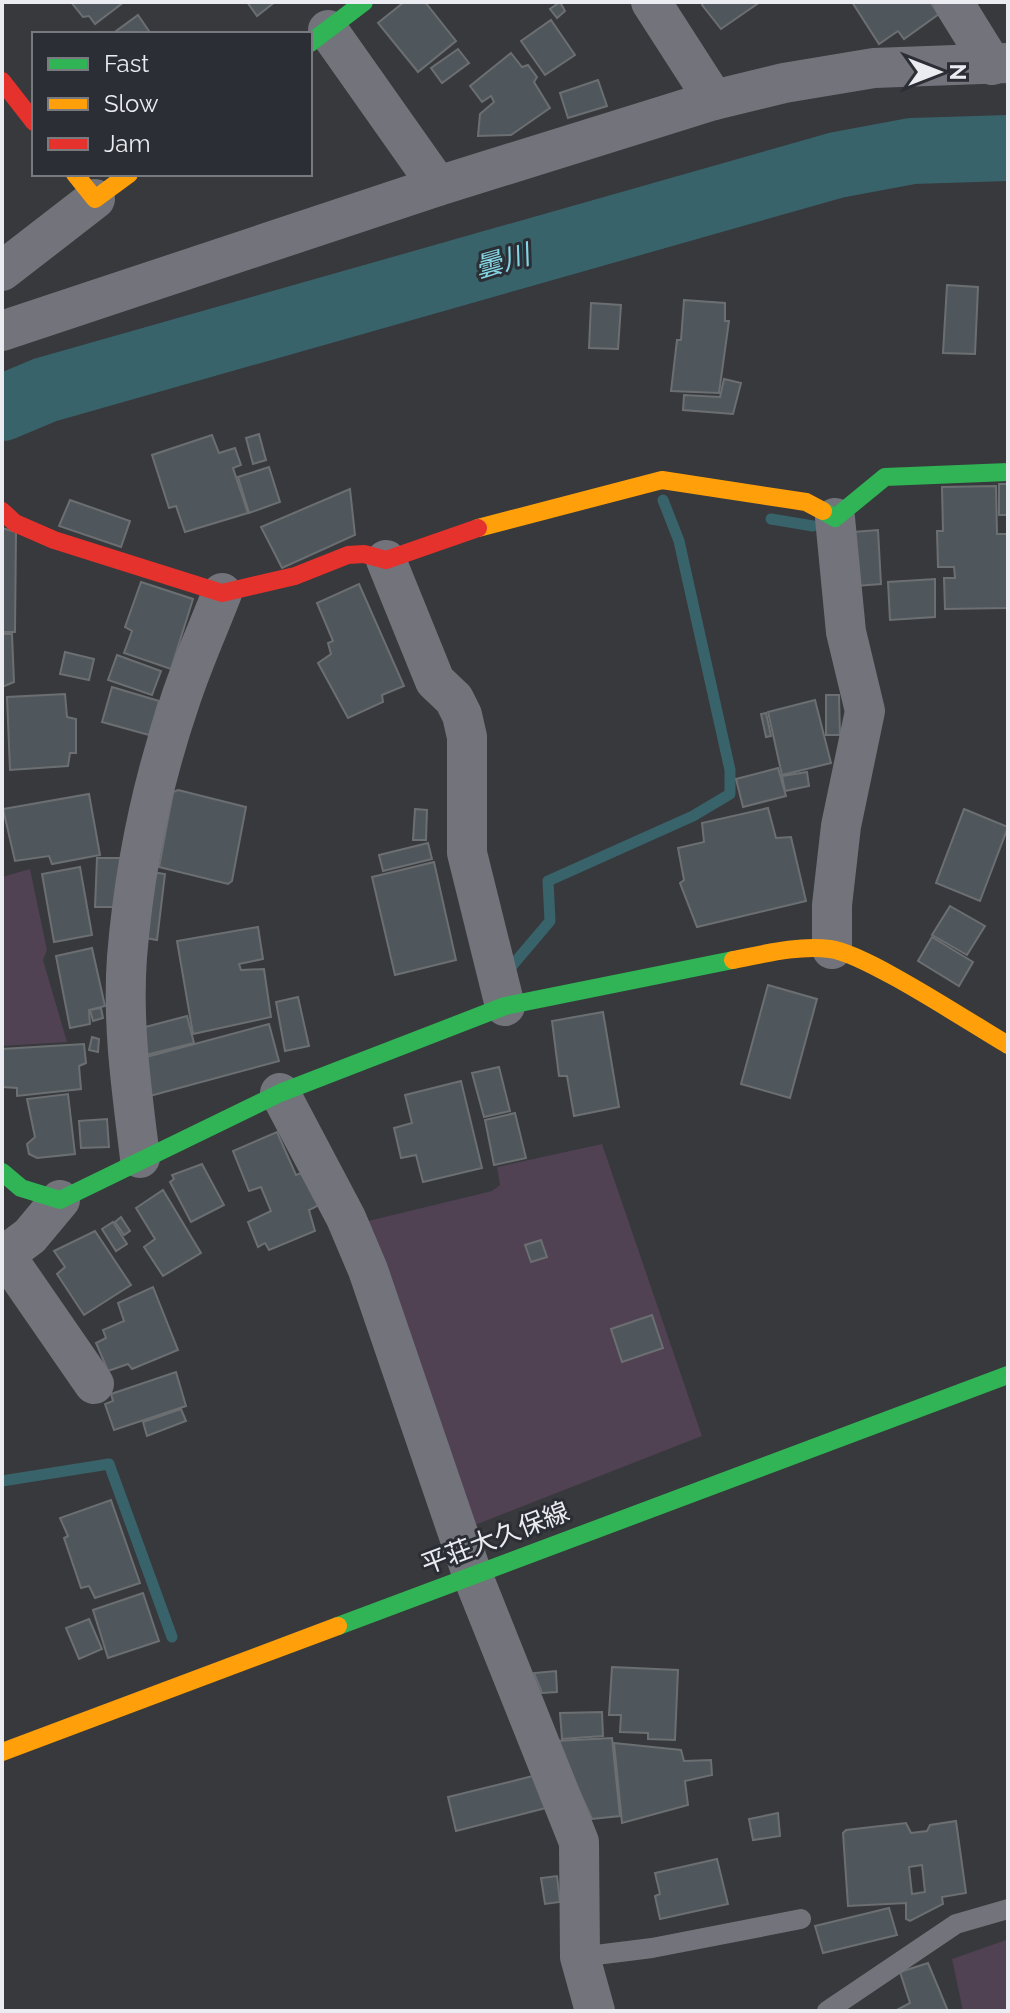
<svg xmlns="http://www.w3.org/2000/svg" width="1010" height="2013" viewBox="0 0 1010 2013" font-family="Raleway,'Noto Sans JP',sans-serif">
<rect width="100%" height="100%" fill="#37393c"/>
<!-- green -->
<g fill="#504153">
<polygon points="30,869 47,950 43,960 67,1042 2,1046 2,877"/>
<polygon points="602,1144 702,1436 475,1525 364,1222 492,1191 500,1185 497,1167"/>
<polygon points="1006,1940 1008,2011 963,2011 952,1959"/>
</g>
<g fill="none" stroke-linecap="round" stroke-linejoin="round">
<!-- stream -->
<g stroke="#39636a" stroke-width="11">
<polyline points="771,519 813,526"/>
<polyline points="506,973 550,921 548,881 693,816 730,794 730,770 679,541 663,500"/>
<polyline points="2,1481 109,1464 172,1637"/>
</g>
<!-- river -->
<polyline stroke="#39636a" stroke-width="66" points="2,408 45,390 837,165 912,151 1008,148"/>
</g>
<!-- building -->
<g fill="#50575c" stroke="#6c6f71" stroke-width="2" fill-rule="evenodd">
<polygon points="71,2 124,2 95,24 89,16 83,17"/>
<polygon points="247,2 275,2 257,16"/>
<polygon points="404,2 425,2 456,41 418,72 378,23"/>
<polygon points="560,2 565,11 557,18 550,9"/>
<polygon points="704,2 760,2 721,29 702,5"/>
<polygon points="852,2 930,2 939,14 904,39 898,31 879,44"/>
<polygon points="138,15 151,34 112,34"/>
<polygon points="551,20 575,55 545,75 521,41"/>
<polygon points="458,49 469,63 442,83 431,68"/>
<polygon points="511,53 522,67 528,65 537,77 534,82 550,108 511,135 478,136 480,114 494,102 491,96 482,102 470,86"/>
<polygon points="598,80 607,106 568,118 560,93"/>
<polygon points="947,285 978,287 975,354 943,353"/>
<polygon points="684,300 725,303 725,321 729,321 719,393 671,391 677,340 681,340"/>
<polygon points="591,303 621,305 618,349 589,348"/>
<polygon points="724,379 741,383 733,414 683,410 684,395 720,397"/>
<polygon points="259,434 266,460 253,464 246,438"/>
<polygon points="212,435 219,453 235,448 241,465 233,468 248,513 185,532 176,506 169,508 152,455"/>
<polygon points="269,467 280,502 249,513 238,477"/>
<rect x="999" y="484" width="9" height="31"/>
<polygon points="996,486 997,534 1008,534 1008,608 945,609 944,578 955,578 954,567 938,567 937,531 943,531 942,487"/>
<polygon points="350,489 355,535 282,568 261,527"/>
<polygon points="70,500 130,521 121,547 59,526"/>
<polygon points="2,528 16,532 15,632 2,632"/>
<polygon points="878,530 881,584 856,586 853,532"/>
<polygon points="935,579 935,617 890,620 888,582"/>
<polygon points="141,582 193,599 171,669 124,653 132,631 125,627"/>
<polygon points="359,584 404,686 382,695 383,702 348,718 318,663 331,654 328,643 333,641 317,603"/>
<polygon points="2,634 12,634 14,682 2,687"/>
<polygon points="65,652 94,659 89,680 60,674"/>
<polygon points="117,655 161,671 152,695 108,680"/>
<polygon points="112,687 159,701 149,735 102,722"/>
<polygon points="65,694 67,717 76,719 76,753 70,753 68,766 10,770 7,697"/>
<polygon points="826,695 839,695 840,735 826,735"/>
<polygon points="815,700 831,763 782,775 768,712"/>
<polygon points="766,713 771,736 766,737 761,714"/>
<polygon points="778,768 786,796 743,807 736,779"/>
<polygon points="807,772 809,786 785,791 782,776"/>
<polygon points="178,790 246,807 232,881 228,884 159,867 173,792"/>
<polygon points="89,794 100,855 52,864 49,856 15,861 3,809"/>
<polygon points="768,808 776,838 791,837 806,901 697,927 680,883 684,880 678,848 704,842 702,823"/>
<polygon points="415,809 427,810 426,840 413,840"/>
<polygon points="964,809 1008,827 980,901 936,883"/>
<polygon points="428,843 432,859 383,871 379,855"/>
<polygon points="97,858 122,858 121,907 95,907"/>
<polygon points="434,862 456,960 395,975 372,877"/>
<polygon points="80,867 92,935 54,942 42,874"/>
<polygon points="152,872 165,874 157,940 145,938"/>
<polygon points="950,906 985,926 967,955 932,935"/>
<polygon points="258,927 263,959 239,964 241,970 264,969 271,1017 193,1034 177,941"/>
<polygon points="932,937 973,962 959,986 918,961"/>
<polygon points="92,948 105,1006 89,1010 90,1024 70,1028 56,956"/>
<polygon points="768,985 817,999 790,1098 741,1084"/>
<polygon points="298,997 309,1046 285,1051 276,1002"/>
<polygon points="101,1008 103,1018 93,1021 90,1010"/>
<polygon points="603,1012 619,1107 574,1116 567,1076 559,1076 552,1021"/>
<polygon points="187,1016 194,1043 138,1057 130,1031"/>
<polygon points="269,1024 279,1061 146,1097 135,1060"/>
<polygon points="92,1037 99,1039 98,1052 89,1050"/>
<polygon points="84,1044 86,1063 79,1066 81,1089 17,1096 17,1088 3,1087 2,1049"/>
<polygon points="499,1067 510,1111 484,1117 472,1073"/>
<polygon points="461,1081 482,1168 423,1182 416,1155 401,1158 394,1128 412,1123 405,1095"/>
<polygon points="68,1094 75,1154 37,1158 29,1154 27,1144 35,1137 27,1099"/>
<polygon points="515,1113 526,1158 494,1165 485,1120"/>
<polygon points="107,1119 109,1147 81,1148 79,1121"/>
<polygon points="277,1132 296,1175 307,1171 321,1204 309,1210 315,1231 269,1250 265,1243 258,1247 248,1222 271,1211 261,1187 249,1191 233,1151"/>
<polygon points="202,1164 224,1205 191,1222 170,1182 174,1179 172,1175"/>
<polygon points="163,1190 201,1253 163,1276 144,1247 155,1239 136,1208"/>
<polygon points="121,1217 130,1231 124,1235 115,1222"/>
<polygon points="113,1222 127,1244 116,1251 102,1229"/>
<polygon points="95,1231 131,1285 84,1315 57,1274 65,1267 54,1251"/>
<polygon points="541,1240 547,1257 531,1262 525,1245"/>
<polygon points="153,1287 178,1350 132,1369 128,1364 108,1371 96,1343 106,1338 103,1330 124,1321 118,1303"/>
<polygon points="652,1315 663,1348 622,1362 611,1329"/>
<polygon points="176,1372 186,1406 114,1430 105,1404 113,1401 111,1394"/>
<polygon points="181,1409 186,1421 147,1436 143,1422"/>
<polygon points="111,1500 140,1583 95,1598 89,1586 81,1588 64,1538 68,1536 60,1518"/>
<polygon points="143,1593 159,1641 108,1658 93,1610"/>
<polygon points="89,1619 102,1649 79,1659 66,1628"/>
<polygon points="612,1667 678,1670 675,1740 648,1739 648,1733 620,1732 621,1715 609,1715"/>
<polygon points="556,1671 557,1692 542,1693 534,1673"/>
<polygon points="602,1712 603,1736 562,1739 560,1713"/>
<polygon points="612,1738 620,1816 592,1819 556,1741"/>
<polygon points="614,1743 681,1750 684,1761 711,1760 712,1775 685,1781 688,1805 622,1823"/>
<polygon points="537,1775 546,1808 456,1831 448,1797"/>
<polygon points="778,1813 780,1836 753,1840 749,1819"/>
<path d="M956 1821 966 1893 942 1897 943 1904 910 1921 906 1919V1903L848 1906 843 1833 846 1830 906 1823 911 1833 927 1831 930 1825ZM922 1865 925 1892 912 1894 909 1867Z"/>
<polygon points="717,1859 728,1904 660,1919 655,1896 660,1894 655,1873"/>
<polygon points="557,1876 560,1902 545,1904 541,1878"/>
<polygon points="889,1908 897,1935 823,1953 815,1926"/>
<polygon points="928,1963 948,2011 895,2011 910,2003 900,1972"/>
</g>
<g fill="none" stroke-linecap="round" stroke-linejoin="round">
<!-- lane -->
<g stroke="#73737c" stroke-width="20">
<polyline points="580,1957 652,1948 801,1919"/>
<polyline points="827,2011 956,1924 1008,1909"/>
</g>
<!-- street -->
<g stroke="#73737c" stroke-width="40">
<polyline points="651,2 714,100"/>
<polyline points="953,2 992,65"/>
<polyline points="328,30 438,186"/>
<polyline points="2,271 95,199"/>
<polyline points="2,331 438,186 714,100 784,83 874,68 1008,63"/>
<polyline points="386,560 435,681 454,699 462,715 467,737 467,853 505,1006"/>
<polyline points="832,949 832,905 841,826 865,711 846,632 835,518"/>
<polyline points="280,1093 346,1218 368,1270 472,1574 579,1842 580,1957 595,2011"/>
<path d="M140 1158C132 1092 122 1025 127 957 134 871 152 783 180 701 192 664 208 629 222 593"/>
<polyline points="5,1255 94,1384"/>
<polyline points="2,1257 30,1236 60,1200"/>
</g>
<!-- fast -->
<g stroke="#30b455" stroke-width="18">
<polyline points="310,43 364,2"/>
<polyline points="823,511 835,518 885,477 1008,472"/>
<polyline points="2,1172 21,1188 60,1200 280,1093 505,1006 733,960"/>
<polyline points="338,1626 1008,1375"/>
</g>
<!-- slow -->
<g stroke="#ff9f0a" stroke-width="18">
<polyline points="75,174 95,199 129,174"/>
<polyline points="478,528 662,480 806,502 823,511"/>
<path d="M733 960C764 954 798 945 830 949 865 953 972 1024 1008 1045"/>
<polyline points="2,1752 338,1626"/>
</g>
<!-- jam -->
<g stroke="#e5322d" stroke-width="18">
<polyline points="2,81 34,122"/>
<polyline points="2,511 15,523 54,540 222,593 295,576 348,555 364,554 386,560 478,528"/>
</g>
</g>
<g text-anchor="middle" stroke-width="6" stroke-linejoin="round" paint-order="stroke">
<!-- street labels -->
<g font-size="26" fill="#ebecf1" stroke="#2b2e34">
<text transform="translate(495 1538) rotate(-21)" y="9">平荘大久保線</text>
</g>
<!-- water labels -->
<g font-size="28" font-style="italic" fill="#84d4e3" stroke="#2b2e34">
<text transform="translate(502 261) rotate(-16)" y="10">曇川</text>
</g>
</g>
<!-- border -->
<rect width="1010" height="2013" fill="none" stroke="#ebecf1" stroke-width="8"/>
<!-- legend -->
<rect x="32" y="32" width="280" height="144" fill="#2b2e34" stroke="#787a80" stroke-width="2"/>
<rect x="48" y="58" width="40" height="12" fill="#30b455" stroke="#787a80" stroke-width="2"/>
<text x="104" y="72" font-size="24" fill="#ebecf1">Fast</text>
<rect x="48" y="98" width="40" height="12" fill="#ff9f0a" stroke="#787a80" stroke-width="2"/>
<text x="104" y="112" font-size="24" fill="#ebecf1">Slow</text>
<rect x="48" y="138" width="40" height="12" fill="#e5322d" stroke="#787a80" stroke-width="2"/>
<text x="104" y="152" font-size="24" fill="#ebecf1">Jam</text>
<!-- north arrow -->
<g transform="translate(938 72) rotate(90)" stroke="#2b2e34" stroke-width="6" paint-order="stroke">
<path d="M0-6L14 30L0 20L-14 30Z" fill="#ebecf1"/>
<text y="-12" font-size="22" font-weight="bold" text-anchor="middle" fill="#ebecf1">N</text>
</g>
</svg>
